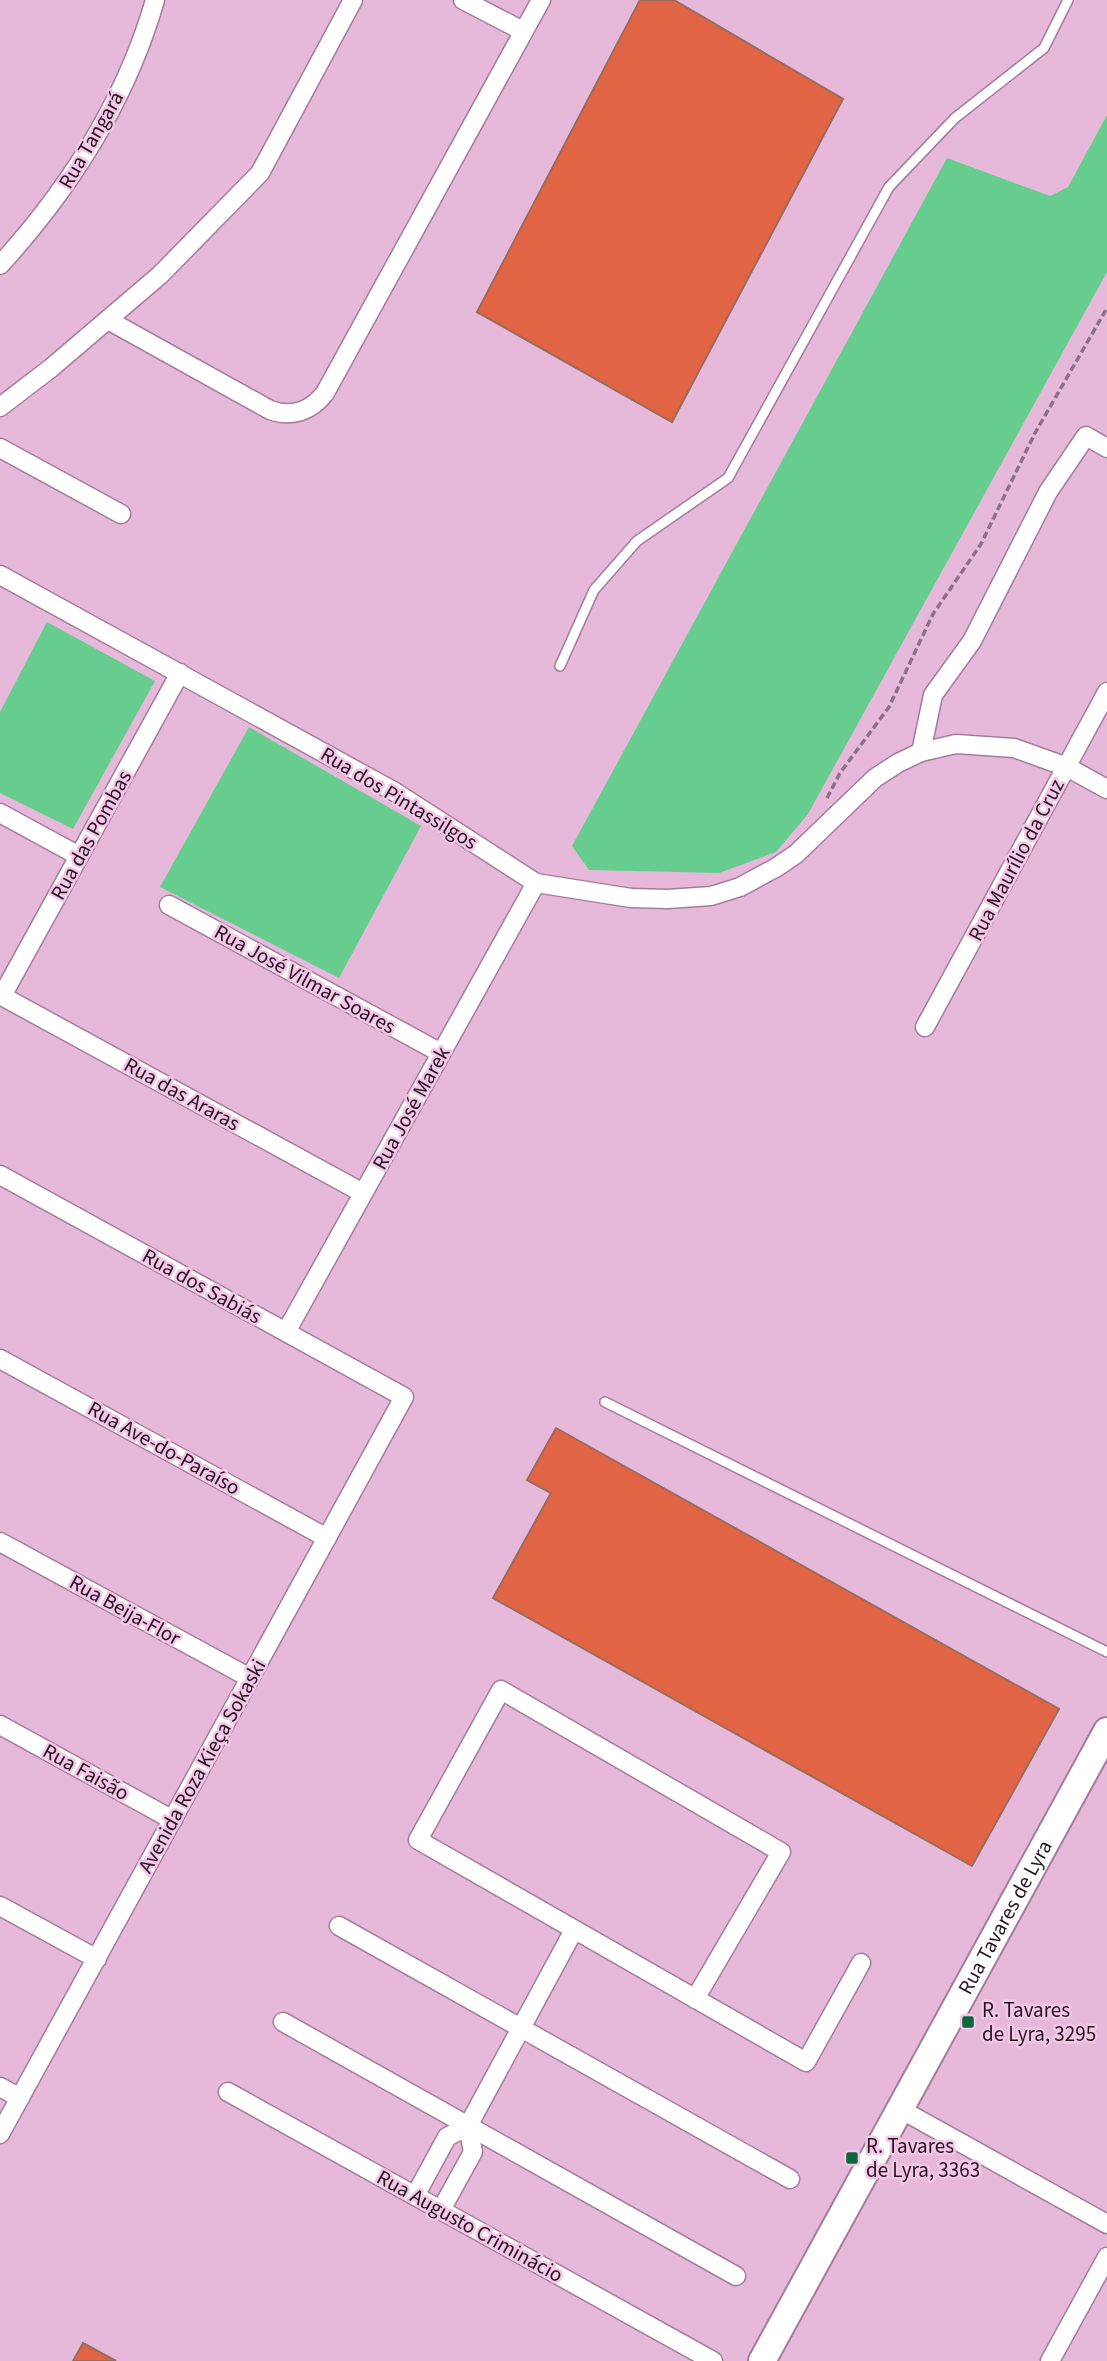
<svg xmlns="http://www.w3.org/2000/svg" width="1107" height="2361" viewBox="0 0 1107 2361" font-family="'Source Sans 3',sans-serif">
<rect width="100%" height="100%" fill="#e6b9db"/>
<!-- green -->
<g fill="#66cd8f">
<polygon points="1107,115 1107,272 808,814 776,852 719,873 589,870 572,846 947,158 1050,196 1068,187"/>
<polygon points="47,622 155,681 73,829 0,793 0,712"/>
<polygon points="249,727 421,826 339,978 160,887"/>
</g>
<!-- building -->
<g fill="#e16444" stroke="#9d6b5e" stroke-width="2">
<polygon points="640,0 674,0 843,99 672,422 477,312"/>
<polygon points="556,1428 1059,1709 972,1866 493,1598 551,1493 527,1480"/>
<polygon points="83,2343 116,2361 73,2361"/>
</g>
<g fill="none" stroke-linecap="round" stroke-linejoin="round">
<defs>
<g id="service">
<polyline points="560,666 594,590 637,541 728,478 889,187 955,118 1044,48 1068,0"/>
<polyline points="605,1402 1107,1652"/>
</g>
<g id="minor">
<polyline points="463,0 523,31"/>
<path d="M0 265C70 188 126 101 155 0"/>
<path d="M108 320 270 410C292 418 311 411 325 393L541 0"/>
<polyline points="0,407 51,368 160,275 260,173 353,0"/>
<polyline points="0,448 121,514"/>
<polyline points="0,575 395,792 536,883 631,898 668,899 711,896 740,887 777,867 796,854 875,778 898,763 921,752 956,744 1014,748 1067,767 1107,789"/>
<polyline points="921,752 933,695 972,641 1048,492 1086,436 1107,448"/>
<polyline points="0,813 79,856"/>
<polyline points="169,905 441,1053"/>
<polyline points="0,995 363,1193"/>
<polyline points="2,996 180,673"/>
<polyline points="925,1027 1107,692"/>
<polyline points="0,1175 404,1397 0,2134"/>
<polyline points="286,1332 536,883"/>
<polyline points="0,1359 327,1538"/>
<polyline points="0,1542 250,1678"/>
<polyline points="0,1725 173,1820"/>
<polyline points="0,1906 97,1959"/>
<polyline points="339,1926 790,2179"/>
<polyline points="695,1999 781,1852 501,1690 418,1840 806,2062 861,1963"/>
<polyline points="283,2022 736,2276"/>
<polyline points="0,2087 20,2098"/>
<polyline points="228,2092 713,2361"/>
<polyline points="900,2109 1107,2224"/>
<polyline points="415,2196 447,2137 468,2126 574,1930"/>
<polyline points="441,2210 473,2152 468,2126"/>
<polyline points="1050,2361 1107,2257"/>
</g>
<g id="secondary">
<path id="s1" d="M762 2361 1107 1731"/>
</g>
</defs>
<!-- service casing -->
<use href="#service" stroke="#a67c9c" stroke-width="12"/>
<!-- minor casing -->
<use href="#minor" stroke="#a67c9c" stroke-width="21"/>
<!-- secondary casing -->
<use href="#secondary" stroke="#a67c9c" stroke-width="30"/>
<!-- path -->
<polyline stroke="#907088" stroke-width="3.5" stroke-dasharray="7 3.5" stroke-linecap="butt" points="827,798 840,773 889,707 933,614 981,544 1035,433 1107,308"/>
<!-- service -->
<use href="#service" stroke="#fff" stroke-width="9"/>
<!-- minor -->
<use href="#minor" stroke="#fff" stroke-width="18"/>
<!-- secondary -->
<use href="#secondary" stroke="#fff" stroke-width="26"/>
</g>
<!-- markers -->
<g fill="#0a683b" stroke="#f4c6e8" stroke-width="2.5">
<rect x="961" y="2015" width="14" height="14" rx="3.5"/>
<rect x="845" y="2151" width="14" height="14" rx="3.5"/>
</g>
<g text-anchor="middle" stroke-width="5" stroke-linejoin="round" paint-order="stroke">
<!-- street labels -->
<g font-size="21" fill="#251521" stroke="#f4c6e8">
<text transform="translate(91 140) rotate(-60)" y="7">Rua Tangará</text>
<text transform="translate(399 798) rotate(31)" y="7">Rua dos Pintassilgos</text>
<text transform="translate(91 835) rotate(-61)" y="7">Rua das Pombas</text>
<text transform="translate(1016 860) rotate(-62)" y="7">Rua Maurílio da Cruz</text>
<text transform="translate(305 979) rotate(29)" y="7">Rua José Vilmar Soares</text>
<text transform="translate(182 1094) rotate(29)" y="7">Rua das Araras</text>
<text transform="translate(411 1108) rotate(-61)" y="7">Rua José Marek</text>
<text transform="translate(202 1286) rotate(29)" y="7">Rua dos Sabiás</text>
<text transform="translate(164 1448) rotate(29)" y="7">Rua Ave-do-Paraíso</text>
<text transform="translate(125 1610) rotate(29)" y="7">Rua Beija-Flor</text>
<text transform="translate(202 1766) rotate(-61)" y="7">Avenida Roza Kieça Sokaski</text>
<text transform="translate(86 1772) rotate(29)" y="7">Rua Faisão</text>
<text dy="7" stroke="none"><textPath href="#s1" startOffset="506">Rua Tavares de Lyra</textPath></text>
<text transform="translate(470 2226) rotate(29)" y="7">Rua Augusto Criminácio</text>
</g>
<!-- poi labels -->
<g font-size="21" fill="#251521" stroke="#f4c6e8" text-anchor="start">
<text x="982" y="2017">R. Tavares<tspan x="982" dy="24">de Lyra, 3295</tspan></text>
<text x="866" y="2153">R. Tavares<tspan x="866" dy="24">de Lyra, 3363</tspan></text>
</g>
</g>
</svg>
